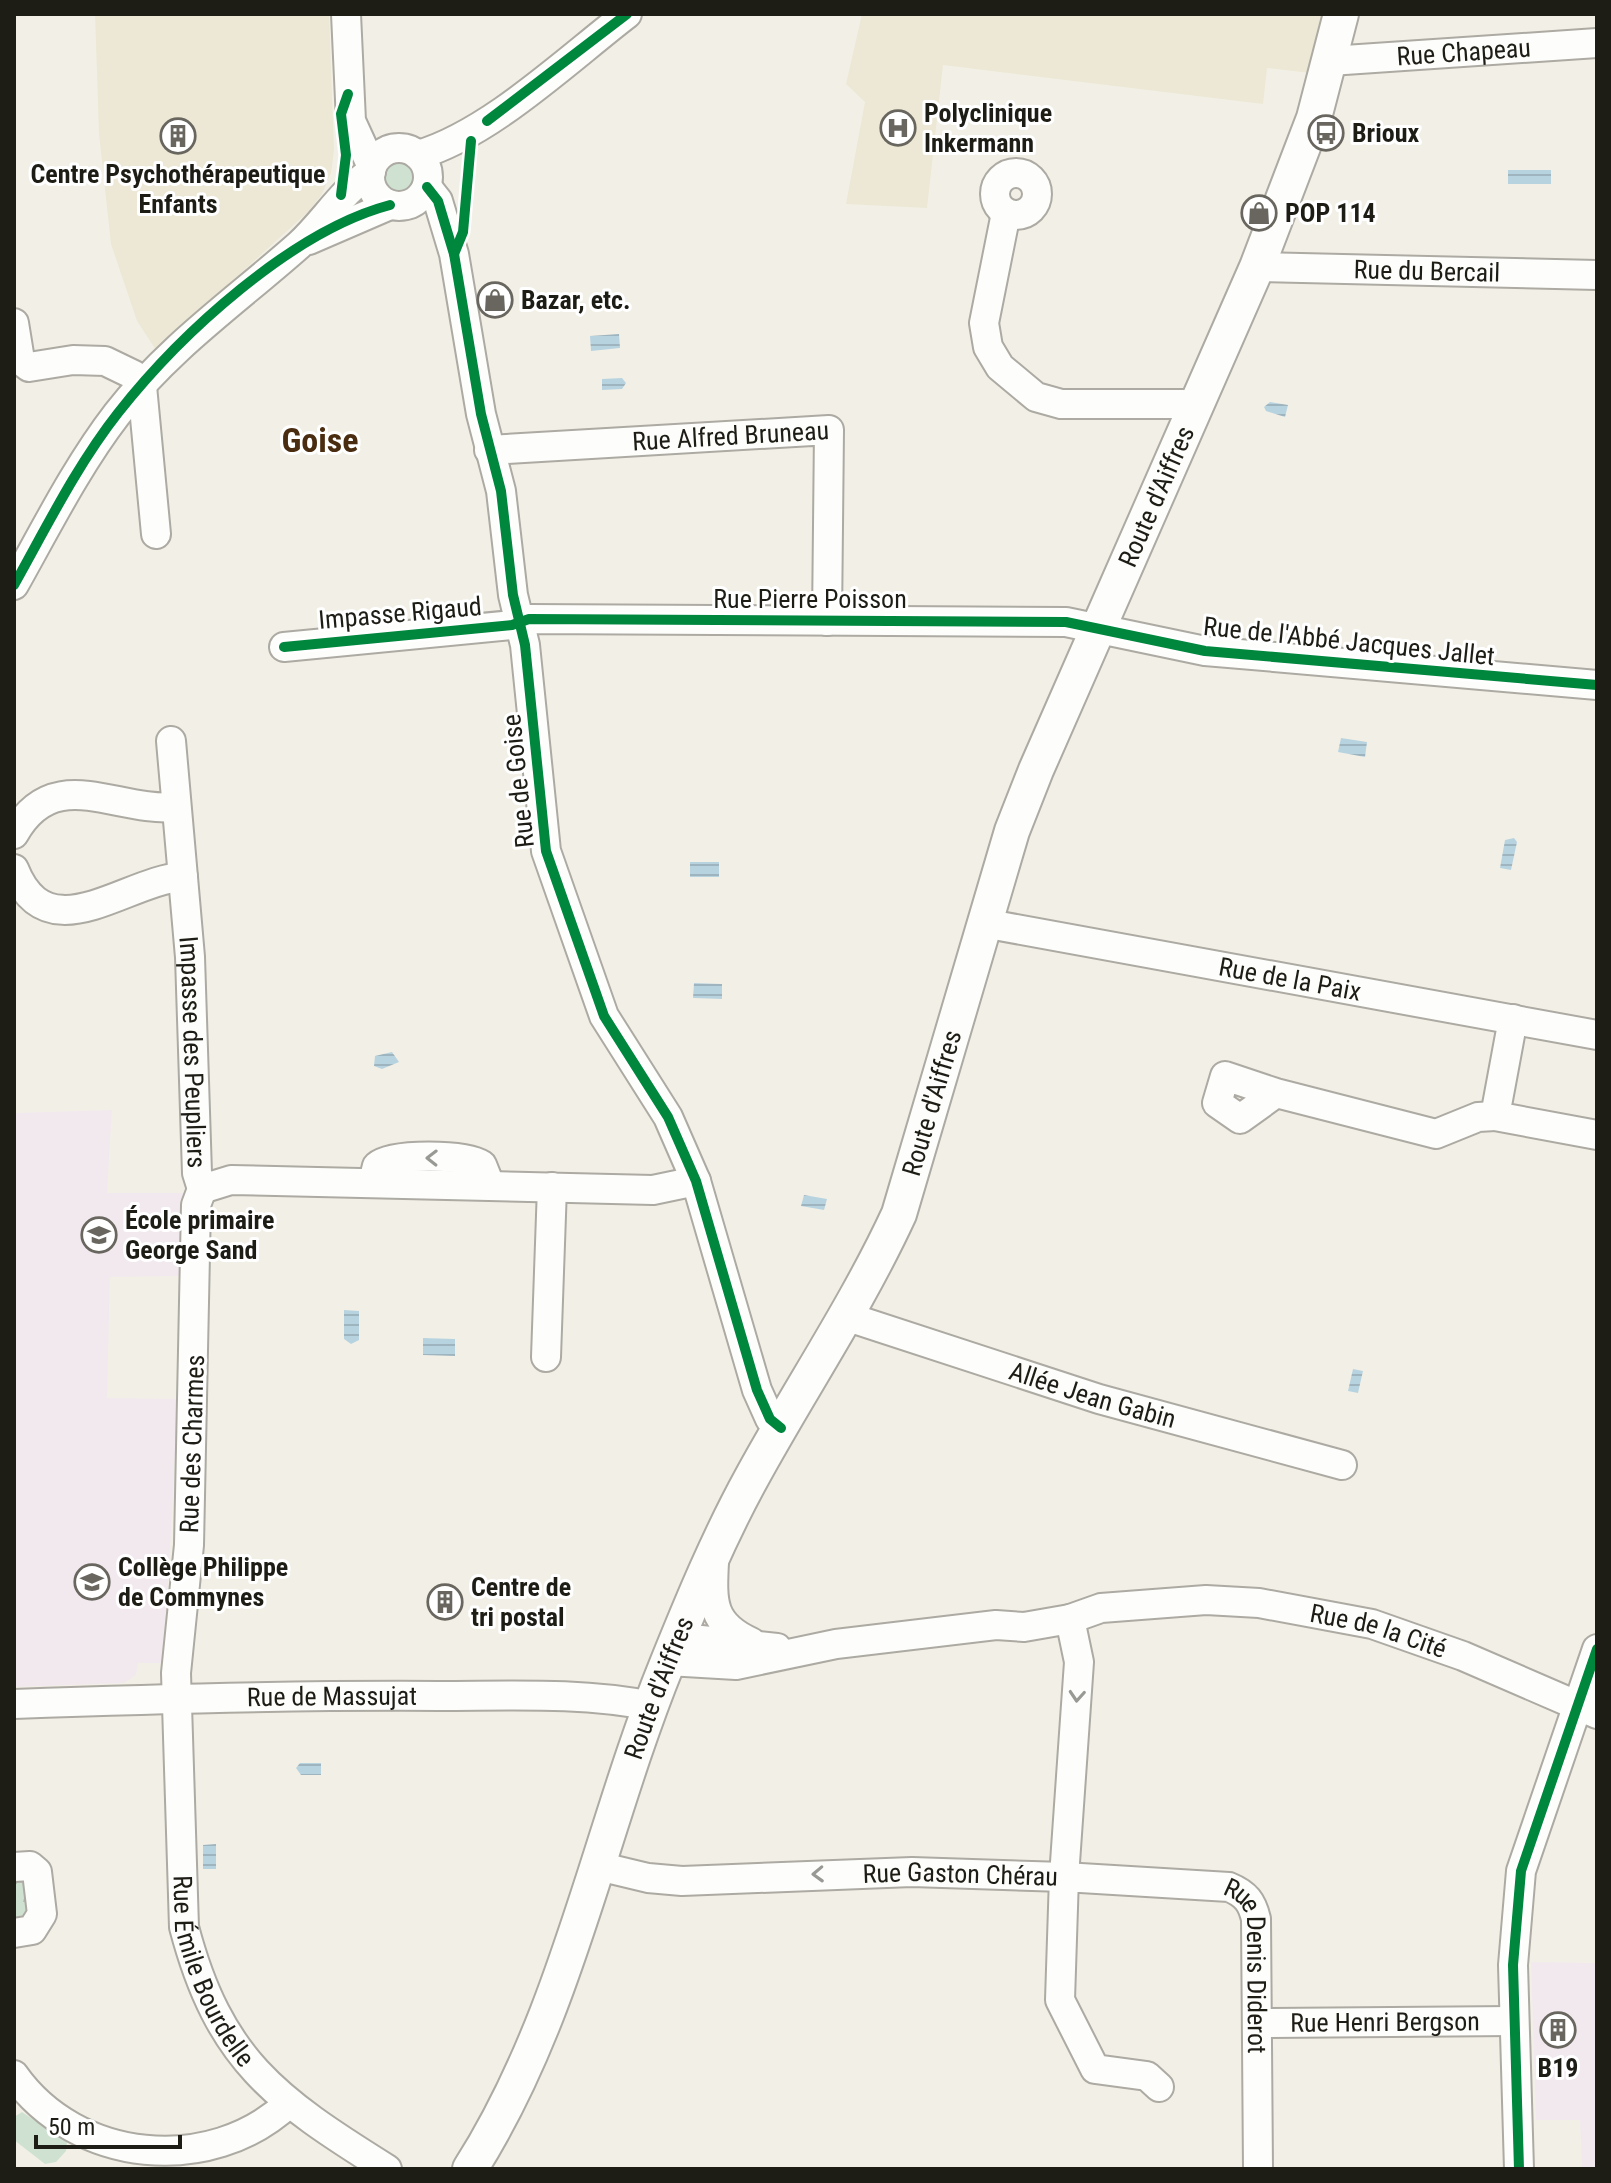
<svg xmlns="http://www.w3.org/2000/svg" width="1611" height="2183" viewBox="0 0 1611 2183" font-family="'Roboto Condensed',sans-serif">
<defs>
<pattern id="forest-crowns" width="20" height="18" patternUnits="userSpaceOnUse" patternTransform="scale(2)"><rect width="20" height="18" fill="#cfe2d2"/><path d="M2 6a3 3 0 1 1 6 0M12 15a3 3 0 1 1 6 0" fill="none" stroke="#b1c1b3"/></pattern>
<pattern id="water-rules" width="6" height="5" patternUnits="userSpaceOnUse" patternTransform="scale(2)"><rect width="6" height="5" fill="#b8d3e0"/><path d="M0 2.5h6" fill="none" stroke="#9eb5bf"/></pattern>
</defs>
<rect width="100%" height="100%" fill="#f2f0e6"/>
<!-- education -->
<g fill="#f2e9ef">
<polygon points="112,1110 107,1193 184,1193 183,1276 110,1277 107,1398 178,1399 164,1663 138,1663 136,1675 124,1683 14,1687 14,1113"/>
<polygon points="1531,1962 1597,1963 1597,2169 1582,2169 1580,2120 1536,2120"/>
</g>
<!-- built -->
<g fill="#ece8d5">
<polygon points="95,14 329,14 334,150 331,173 322,194 308,212 156,350 137,321 111,244 99,134"/>
<polygon points="862,14 1325,14 1310,73 1267,68 1263,104 943,65 927,208 846,204 865,102 846,84"/>
</g>
<!-- green -->
<g fill="#cfe2d2">
<circle cx="399" cy="177" r="14"/>
<polygon points="22,2112 67,2142 66,2151 56,2162 45,2164 14,2140 14,2117"/>
</g>
<!-- forest -->
<polygon fill="url(#forest-crowns)" points="14,1874 27,1881 32,1896 26,1922 14,1925"/>
<!-- water -->
<g fill="url(#water-rules)">
<rect x="1508" y="170" width="43" height="14"/>
<polygon points="619,334 620,348 591,351 590,336"/>
<polygon points="622,378 626,383 622,389 602,390 602,379"/>
<polygon points="1270,402 1288,405 1285,417 1266,411 1264,407"/>
<polygon points="1341,738 1367,742 1365,757 1338,752"/>
<polygon points="1514,838 1517,842 1511,870 1500,868 1505,840"/>
<rect x="690" y="862" width="29" height="15"/>
<polygon points="694,983 722,984 722,999 693,998"/>
<polygon points="392,1052 399,1062 382,1069 374,1066 375,1056"/>
<polygon points="804,1195 827,1199 824,1210 801,1206"/>
<polygon points="344,1310 359,1311 359,1340 351,1344 344,1339"/>
<polygon points="423,1338 455,1339 455,1356 423,1355"/>
<polygon points="1353,1369 1363,1371 1358,1393 1348,1391"/>
<polygon points="300,1763 321,1763 321,1775 301,1775 296,1768"/>
<polygon points="216,1844 216,1869 203,1869 203,1845"/>
</g>
<g fill="none" stroke-linecap="round" stroke-linejoin="round">
<defs>
<g id="minor">
<polyline points="346,14 351,121 372,167"/>
<path id="s1" d="M1330 61 1597 43"/>
<circle cx="399" cy="177" r="29"/>
<path d="M418 155C490 134 567 60 627 14"/>
<circle cx="1016" cy="194" r="21"/>
<polyline points="427,187 438,201 454,254 481,414 501,491 513,595 525,645 546,851 604,1016 668,1117 696,1181 757,1390 770,1419 781,1428"/>
<polyline points="1006,213 984,323 988,347 1000,367 1036,397 1061,404 1183,404 1195,408"/>
<polyline points="309,240 390,205"/>
<path id="s2" d="M1257 267 1597 275"/>
<polyline points="14,323 20,360 29,367 73,360 105,361 134,375 142,386 156,534"/>
<path id="s3" d="M489 450 829 430 827 621"/>
<path d="M14 585C46 528 77 466 117 414 169 347 237 300 299 245 325 221 341 192 371 172"/>
<polyline points="284,647 512,625 529,619 1066,622 1205,651 1597,685"/>
<path id="s4" d="M171 741 190 957 197 1173 202 1189 231 1180 653 1190 696 1181"/>
<path d="M14 834C54 762 116 813 176 807"/>
<path d="M14 869C48 955 127 879 183 877"/>
<path id="s5" d="M983 923 1597 1035"/>
<polyline points="1513,1019 1495,1116 1597,1135"/>
<polyline points="1276,1093 1240,1119 1217,1103 1225,1076 1276,1093 1436,1134 1478,1117 1495,1116"/>
<path d="M373 1182 377 1166C392 1153 465 1154 482 1165L490 1185"/>
<path id="s6" d="M202 1189 196 1205 189 1545 176 1673 184 1927C219 2060 275 2099 387 2169"/>
<path id="s7" d="M845 1316 1099 1399 1342 1465"/>
<polyline points="546,1357 552,1187"/>
<path d="M714 1562C712 1602 711 1624 751 1642"/>
<polyline points="674,1648 701,1640 777,1648"/>
<path id="s8" d="M668 1661 736 1665 836 1644 996 1625 1024 1627 1070 1619 1101 1608 1206 1600 1259 1603 1372 1624 1463 1656 1597 1714"/>
<path id="s9" d="M14 1704C156 1699 297 1695 439 1696 509 1696 582 1692 651 1706"/>
<path id="s10" d="M598 1866 648 1878 682 1881 912 1872 1064 1877 1079 1662 1070 1619"/>
<polyline points="14,1867 30,1866 37,1872 42,1914 32,1930 14,1933"/>
<path id="s11" d="M1257 2023 1513 2021"/>
<path d="M14 2075C76 2163 210 2177 289 2103"/>
<path id="s12" d="M1159 2087 1147 2076 1095 2069 1060 2000 1064 1877 1229 1887C1246 1894 1252 1902 1256 1919L1258 2169"/>
<polyline points="1519,2169 1513,1965 1521,1871 1597,1649"/>
</g>
<g id="major">
<path id="s13" d="M470 2169C568 2015 599 1831 667 1664 692 1602 719 1537 752 1477 800 1389 857 1305 899 1214L1012 831 1036 770 1257 267 1314 118 1341 14"/>
</g>
</defs>
<!-- minor casing -->
<use href="#minor" stroke="#acaaa2" stroke-width="32"/>
<!-- major casing -->
<use href="#major" stroke="#acaaa2" stroke-width="38"/>
<!-- minor -->
<use href="#minor" stroke="#fdfdfb" stroke-width="28"/>
<!-- major -->
<use href="#major" stroke="#fdfdfb" stroke-width="34"/>
<defs>
<g id="cycleway">
<polyline points="487,121 627,14"/>
<polyline points="427,187 438,201 454,254 481,414 501,491 513,595 525,645 546,851 604,1016 668,1117 696,1181 757,1390 770,1419 781,1428"/>
<polyline points="341,195 346,155 341,114 348,94"/>
<polyline points="454,254 463,232 471,141"/>
<path d="M14 585C46 528 77 465 118 413 180 334 292 231 390 205"/>
<polyline points="284,647 512,625 529,619 1066,622 1205,651 1597,685"/>
<polyline points="1519,2169 1513,1965 1521,1871 1597,1649"/>
</g>
</defs>
<!-- cycleway casing -->
<use href="#cycleway" stroke="#fff" stroke-width="15"/>
<!-- cycleway -->
<use href="#cycleway" stroke="#00873e" stroke-width="10"/>
</g>
<!-- one-way arrows -->
<defs><path id="oneway-chevron" d="M-2-3.5L2.5 0L-2 3.5" fill="none" stroke-width="1.6" stroke-linecap="round" stroke-linejoin="round" transform="scale(2)"/></defs>
<g stroke="#989894">
<use href="#oneway-chevron" transform="translate(432 1158) rotate(-179)"/>
<use href="#oneway-chevron" transform="translate(1077 1696) rotate(94)"/>
<use href="#oneway-chevron" transform="translate(818 1874) rotate(178)"/>
</g>
<!-- icons -->
<defs>
<symbol id="hospital-ring" viewBox="-11 -11 22 22"><circle r="9.5" fill="#fff" stroke="#68665e" stroke-width="1.5"/><path d="M-5-5h3v3.5h4V-5h3V5h-3V1.5h-4V5h-3Z" fill="#68665e"/></symbol>
<symbol id="bus-ring" viewBox="-11 -11 22 22"><circle r="9.5" fill="#fff" stroke="#68665e" stroke-width="1.5"/><path d="M-5-6H5V4H4V6H2V4H-2V6H-4V4H-5ZM-3.5-4V0h7V-4ZM-3.5 1.2v1.5H-2V1.2ZM2 1.2v1.5H3.5V1.2Z" fill="#68665e"/></symbol>
<symbol id="building-ring" viewBox="-11 -11 22 22"><circle r="9.5" fill="#fff" stroke="#68665e" stroke-width="1.5"/><path d="M-4-6H4V6H1V3H-1V6H-4ZM-2.5-4.3h1.7v1.8h-1.7ZM.8-4.3h1.7v1.8H.8ZM-2.5-1h1.7V.8h-1.7ZM.8-1h1.7V.8H.8Z" fill="#68665e"/></symbol>
<symbol id="shop-ring" viewBox="-11 -11 22 22"><circle r="9.5" fill="#fff" stroke="#68665e" stroke-width="1.5"/><path d="M-5-2.5h2.3a2.7 3.5 0 0 1 5.4 0H5L5.5 6h-11ZM-1.5-2.5h3a1.5 2.3 0 0 0-3 0Z" fill="#68665e"/></symbol>
<symbol id="school-ring" viewBox="-11 -11 22 22"><circle r="9.5" fill="#fff" stroke="#68665e" stroke-width="1.5"/><path d="M0-5L7-2L0 1L-7-2ZM-4 1L0 2.5L4 1V4Q0 6-4 4Z" fill="#68665e"/></symbol>
</defs>
<g fill-rule="evenodd">
<use href="#hospital-ring" x="878" y="108" width="40" height="40"/>
<use href="#bus-ring" x="1306" y="113" width="40" height="40"/>
<use href="#building-ring" x="158" y="116" width="40" height="40"/>
<use href="#shop-ring" x="1239" y="193" width="40" height="40"/>
<use href="#shop-ring" x="475" y="280" width="40" height="40"/>
<use href="#school-ring" x="79" y="1215" width="40" height="40"/>
<use href="#school-ring" x="72" y="1562" width="40" height="40"/>
<use href="#building-ring" x="425" y="1582" width="40" height="40"/>
<use href="#building-ring" x="1538" y="2010" width="40" height="40"/>
</g>
<g text-anchor="middle" stroke-width="6" stroke-linejoin="round" paint-order="stroke">
<!-- street labels -->
<g font-size="26" fill="#1d1c15" stroke="#fff">
<text dy="9" stroke="none"><textPath href="#s1" startOffset="134">Rue Chapeau</textPath></text>
<text dy="9" stroke="none"><textPath href="#s2" startOffset="170">Rue du Bercail</textPath></text>
<text dy="9" stroke="none"><textPath href="#s3" startOffset="242">Rue Alfred Bruneau</textPath></text>
<text dy="9" stroke="none"><textPath href="#s13" startOffset="1814">Route d'Aiffres</textPath></text>
<text x="810" y="608">Rue Pierre Poisson</text>
<text transform="translate(400 613) rotate(-5)" y="9">Impasse Rigaud</text>
<text transform="translate(1349 641) rotate(6)" y="9">Rue de l'Abbé Jacques Jallet</text>
<text transform="translate(518 781) rotate(-96)" y="9">Rue de Goise</text>
<text dy="9" stroke="none"><textPath href="#s5" startOffset="312">Rue de la Paix</textPath></text>
<text dy="9" stroke="none"><textPath href="#s4" startOffset="312">Impasse des Peupliers</textPath></text>
<text dy="9" stroke="none"><textPath href="#s13" startOffset="1166">Route d'Aiffres</textPath></text>
<text dy="9" stroke="none"><textPath href="#s7" startOffset="260">Allée Jean Gabin</textPath></text>
<text transform="translate(192 1444) rotate(-88)" y="9">Rue des Charmes</text>
<text dy="9" stroke="none"><textPath href="#s8" startOffset="720">Rue de la Cité</textPath></text>
<text dy="9" stroke="none"><textPath href="#s13" startOffset="518">Route d'Aiffres</textPath></text>
<text dy="9" stroke="none"><textPath href="#s9" startOffset="318">Rue de Massujat</textPath></text>
<text dy="9" stroke="none"><textPath href="#s10" startOffset="364">Rue Gaston Chérau</textPath></text>
<text dy="9" stroke="none"><textPath href="#s6" startOffset="790">Rue Émile Bourdelle</textPath></text>
<text dy="9" stroke="none"><textPath href="#s12" startOffset="522">Rue Denis Diderot</textPath></text>
<text dy="9" stroke="none"><textPath href="#s11" startOffset="128">Rue Henri Bergson</textPath></text>
</g>
<!-- poi labels -->
<g font-size="26" font-weight="bold" fill="#1d1c15" stroke="#fff" text-anchor="start">
<text x="924" y="122">Polyclinique<tspan x="924" dy="30">Inkermann</tspan></text>
<text x="1352" y="142">Brioux</text>
<text x="178" y="183" text-anchor="middle">Centre Psychothérapeutique<tspan x="178" dy="30">Enfants</tspan></text>
<text x="1285" y="222">POP 114</text>
<text x="521" y="309">Bazar, etc.</text>
<text x="125" y="1229">École primaire<tspan x="125" dy="30">George Sand</tspan></text>
<text x="118" y="1576">Collège Philippe<tspan x="118" dy="30">de Commynes</tspan></text>
<text x="471" y="1596">Centre de<tspan x="471" dy="30">tri postal</tspan></text>
<text x="1558" y="2077" text-anchor="middle">B19</text>
</g>
<!-- district labels -->
<g font-size="34" font-weight="bold" fill="#4a2d10" stroke="#fff">
<text x="320" y="452">Goise</text>
</g>
</g>
<!-- border -->
<rect width="1611" height="2183" fill="none" stroke="#1d1c15" stroke-width="32"/>
<!-- scale -->
<path d="M36 2135v12h144v-12" fill="none" stroke="#1d1c15" stroke-width="4"/>
<text x="48" y="2135" font-size="24" fill="#1d1c15" stroke="#ffffff" stroke-width="6" paint-order="stroke">50 m</text>
</svg>
